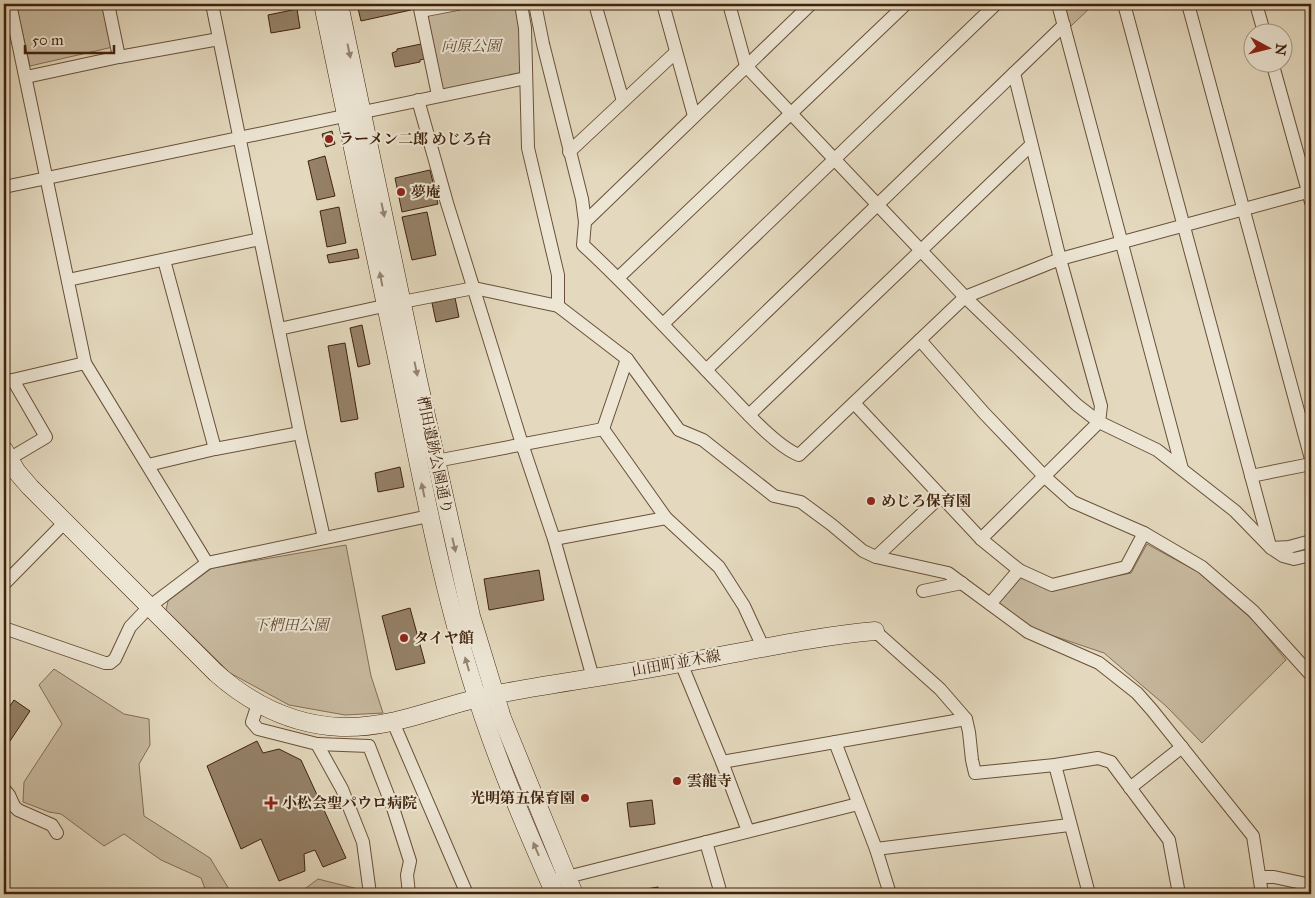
<svg xmlns="http://www.w3.org/2000/svg" width="1315" height="898" viewBox="0 0 1315 898" font-family="'IM FELL Great Primer','Noto Serif JP',serif">
<rect width="100%" height="100%" fill="#e4d9be"/>
<filter id="stains"><feTurbulence type="fractalNoise" baseFrequency=".004" numOctaves="4"/><feColorMatrix values="0 0 0 0 .2 0 0 0 0 .09 0 0 0 0 .02 0 0 0 .5 -.17"/></filter>
<radialGradient id="worn" r=".72"><stop offset=".6" stop-color="#630" stop-opacity="0"/><stop offset="1" stop-color="#630" stop-opacity=".3"/></radialGradient>
<!-- green -->
<g fill="#c8baa0" stroke="#846e56">
<polygon points="16,4 103,4 113,47 30,66"/>
<polygon points="457,4 521,4 526,78 438,95 421,11"/>
<polygon points="1066,4 1094,4 1070,27 1065,6"/>
<polygon points="1147,544 1198,572 1254,621 1286,660 1202,743 1166,706 1104,653 1033,629 996,603 1021,574 1052,589 1131,573"/>
<polygon points="346,545 371,676 383,713 345,715 289,705 230,673 166,610 168,601 212,568"/>
<polygon points="54,669 124,714 149,719 150,745 139,764 144,816 210,858 232,894 207,894 201,878 161,860 124,834 104,846 61,814 49,812 23,802 24,782 62,724 39,685"/>
<polygon points="318,879 358,889 359,894 298,894"/>
</g>
<!-- building -->
<g fill="#958168" stroke="#40220b">
<polygon points="357,4 413,4 414,8 410,9 411,10 361,21"/>
<polygon points="297,9 300,28 271,33 268,15"/>
<polygon points="421,44 424,59 420,60 420,62 395,67 392,53 397,51 397,49"/>
<polygon points="332,131 335,144 326,147 322,134"/>
<polygon points="325,156 335,196 317,200 308,161"/>
<polygon points="430,170 438,204 402,212 395,178"/>
<polygon points="339,207 346,243 327,247 320,211"/>
<polygon points="427,212 436,255 412,260 402,217"/>
<polygon points="357,249 359,258 329,263 327,255"/>
<polygon points="455,298 459,317 436,322 432,303"/>
<polygon points="362,325 370,364 358,367 350,328"/>
<polygon points="345,343 358,419 341,422 328,346"/>
<polygon points="400,467 404,487 378,492 375,473"/>
<polygon points="539,570 544,600 489,610 484,579"/>
<polygon points="410,608 425,663 396,670 382,616"/>
<polygon points="14,700 30,711 4,750 4,715"/>
<polygon points="257,741 263,753 279,749 301,760 346,858 323,867 315,850 304,854 305,871 279,881 261,839 241,849 207,766"/>
<polygon points="652,800 655,824 630,827 627,803"/>
<polygon points="658,887 661,894 627,894 634,891"/>
</g>
<g fill="none" stroke-linecap="round" stroke-linejoin="round">
<defs>
<g id="street">
<polyline points="10,4 85,363 207,563"/>
<polyline points="108,4 119,57"/>
<polyline points="212,4 300,433 324,538"/>
<polyline points="419,4 438,95"/>
<polyline points="521,4 525,28 528,148 558,275 558,306"/>
<path d="M535 4 543 44 582 199 585 222 583 245C633 291 678 341 725 390 742 408 777 447 799 455L965 297 1060 259 1311 191"/>
<polyline points="595,4 623,101"/>
<polyline points="663,4 694,116"/>
<polyline points="729,4 746,66 965,297 1077,405 1099,422 1157,450 1235,511 1271,548 1283,556 1294,559 1311,555"/>
<polyline points="1058,4 1182,469"/>
<polyline points="1124,4 1270,546"/>
<polyline points="1188,4 1311,459"/>
<polyline points="1256,4 1264,32"/>
<polyline points="421,11 457,4"/>
<polyline points="1272,62 1311,202"/>
<polyline points="26,77 119,57 219,39"/>
<polyline points="418,100 447,203 522,444 554,539 593,678"/>
<polyline points="569,152 676,52"/>
<polyline points="4,187 526,78"/>
<polyline points="585,222 811,4"/>
<polyline points="164,260 215,449"/>
<polyline points="618,278 906,4"/>
<polyline points="68,280 260,239"/>
<polyline points="663,324 996,4"/>
<polyline points="279,329 402,302 474,288 558,306 627,359 679,430 703,440 774,496 801,502 832,525 863,551 876,557 948,573 1028,632 1099,663 1137,693 1152,710 1253,836 1262,894"/>
<polyline points="920,340 984,413 1045,477 1073,502 1144,533 1202,567 1253,611 1311,675"/>
<polyline points="706,370 1064,25"/>
<polyline points="4,382 85,363"/>
<polyline points="854,403 981,539 1019,570 1052,585 1126,567 1144,533"/>
<polyline points="749,415 1031,145"/>
<polyline points="603,429 627,359"/>
<polyline points="9,459 46,437 13,380"/>
<polyline points="436,461 603,429 666,518 719,567 744,606 763,647"/>
<polyline points="148,465 215,449 300,433"/>
<polyline points="1251,476 1311,464"/>
<polyline points="554,539 666,518"/>
<polyline points="981,539 1099,422 1101,406 1060,259 1014,73"/>
<polyline points="1271,548 1289,547 1311,541"/>
<polyline points="876,557 941,496"/>
<polyline points="4,584 64,523"/>
<polyline points="923,591 962,583"/>
<polyline points="990,604 1019,570"/>
<polyline points="4,628 105,663 110,663 115,659 130,627 149,607 207,563 429,516"/>
<polyline points="875,631 940,689 966,719 969,732 972,760 975,773 1055,765 1098,758 1111,762 1169,840 1179,894"/>
<polyline points="681,663 722,762 966,719"/>
<polyline points="258,704 252,722 258,729 317,744 342,789 363,842 370,894"/>
<polyline points="393,722 467,894"/>
<polyline points="835,742 876,849 890,894"/>
<polyline points="317,744 369,746 393,808 410,861 407,875 409,894"/>
<polyline points="722,762 748,831"/>
<polyline points="1055,765 1089,894"/>
<polyline points="1130,788 1182,747"/>
<polyline points="4,789 9,795 14,806 18,810 52,825 57,833"/>
<polyline points="706,842 721,894"/>
<polyline points="876,849 1069,825"/>
<polyline points="1260,877 1274,877 1311,885"/>
<polyline points="559,878 567,877 858,804"/>
</g>
<g id="secondary">
<path d="M323 4C347 123 373 243 398 362 420 468 439 575 471 678 493 752 524 824 555 894"/>
<polyline points="339,4 418,380 471,616 502,718 574,894"/>
<path d="M4 450 17 472 30 487 216 673C251 704 293 725 341 727 393 729 441 705 492 695 554 683 618 675 681 663 746 652 809 637 875 631"/>
</g>
</defs>
<!-- street casing -->
<use href="#street" stroke="#695038" stroke-width="14"/>
<!-- secondary casing -->
<use href="#secondary" stroke="#40220b" stroke-width="19"/>
<!-- street -->
<use href="#street" stroke="#ede6d5" stroke-width="12"/>
<!-- secondary -->
<use href="#secondary" stroke="#ede6d5" stroke-width="18"/>
</g>
<!-- one-way arrows -->
<defs><path id="oneway-solid" d="M-6-.8H1V-3.2L6.5 0L1 3.2V.8H-6Z" transform="scale(1.25)"/></defs>
<g fill="#968470">
<use href="#oneway-solid" transform="translate(349 51) rotate(78)"/>
<use href="#oneway-solid" transform="translate(383 210) rotate(78)"/>
<use href="#oneway-solid" transform="translate(381 279) rotate(-101)"/>
<use href="#oneway-solid" transform="translate(416 369) rotate(78)"/>
<use href="#oneway-solid" transform="translate(423 490) rotate(-102)"/>
<use href="#oneway-solid" transform="translate(454 545) rotate(77)"/>
<use href="#oneway-solid" transform="translate(467 664) rotate(-106)"/>
<use href="#oneway-solid" transform="translate(536 849) rotate(-113)"/>
</g>
<!-- markers -->
<g fill="#8f2418" stroke="#ede6d5" stroke-width="2">
<circle cx="329" cy="139" r="5"/>
<circle cx="401" cy="192" r="5"/>
<circle cx="871" cy="501" r="5"/>
<circle cx="404" cy="638" r="5"/>
<circle cx="677" cy="781" r="5"/>
<circle cx="585" cy="798" r="5"/>
<path d="M268.5 795.5h5v5h5v5h-5v5h-5v-5h-5v-5h5z"/>
</g>
<g text-anchor="middle" stroke-width="4" stroke-linejoin="round" paint-order="stroke">
<!-- park labels -->
<g font-size="15" font-style="italic" fill="#624830" stroke="#ede6d5">
<text x="471" y="51">向原公園</text>
<text x="291" y="630">下椚田公園</text>
</g>
<!-- poi labels -->
<g font-size="15" font-weight="bold" fill="#40220b" stroke="#ede6d5" text-anchor="start">
<text x="339" y="144">ラーメン二郎 めじろ台</text>
<text x="411" y="197">夢庵</text>
<text x="881" y="506">めじろ保育園</text>
<text x="414" y="643">タイヤ館</text>
<text x="687" y="786">雲龍寺</text>
<text x="575" y="803" text-anchor="end">光明第五保育園</text>
<text x="282" y="808">小松会聖パウロ病院</text>
</g>
<!-- street labels -->
<g font-size="15" fill="#40220b" stroke="#ede6d5">
<text transform="translate(435 455) rotate(78)" y="5">椚田遺跡公園通り</text>
<text transform="translate(676 663) rotate(-10)" y="5">山田町並木線</text>
</g>
</g>
<!-- margin -->
<rect width="1315" height="898" fill="none" stroke="#e4d9be" stroke-width="20"/>
<rect x="5" y="5" width="1305" height="888" fill="none" stroke="#40220b" stroke-width="2.5"/>
<rect x="10" y="10" width="1295" height="878" fill="none" stroke="#40220b"/>
<!-- north arrow -->
<g transform="translate(1268 48) rotate(97)"><circle r="24" fill="#ede6d5" stroke="#a89884"/>
<path d="M0-4L9 19L0 12L-9 19Z" fill="#8f2418"/>
<text y="-8" font-size="14" font-weight="bold" text-anchor="middle" fill="#40220b">N</text>
</g>
<!-- scale -->
<path d="M25 45v8h89v-8" fill="none" stroke="#40220b" stroke-width="2.5"/>
<text x="32" y="45" font-size="15" fill="#40220b" stroke="#ede6d5" stroke-width="4" paint-order="stroke">50 m</text>
<rect width="100%" height="100%" filter="url(#stains)"/>
<rect width="100%" height="100%" fill="url(#worn)"/>
</svg>
